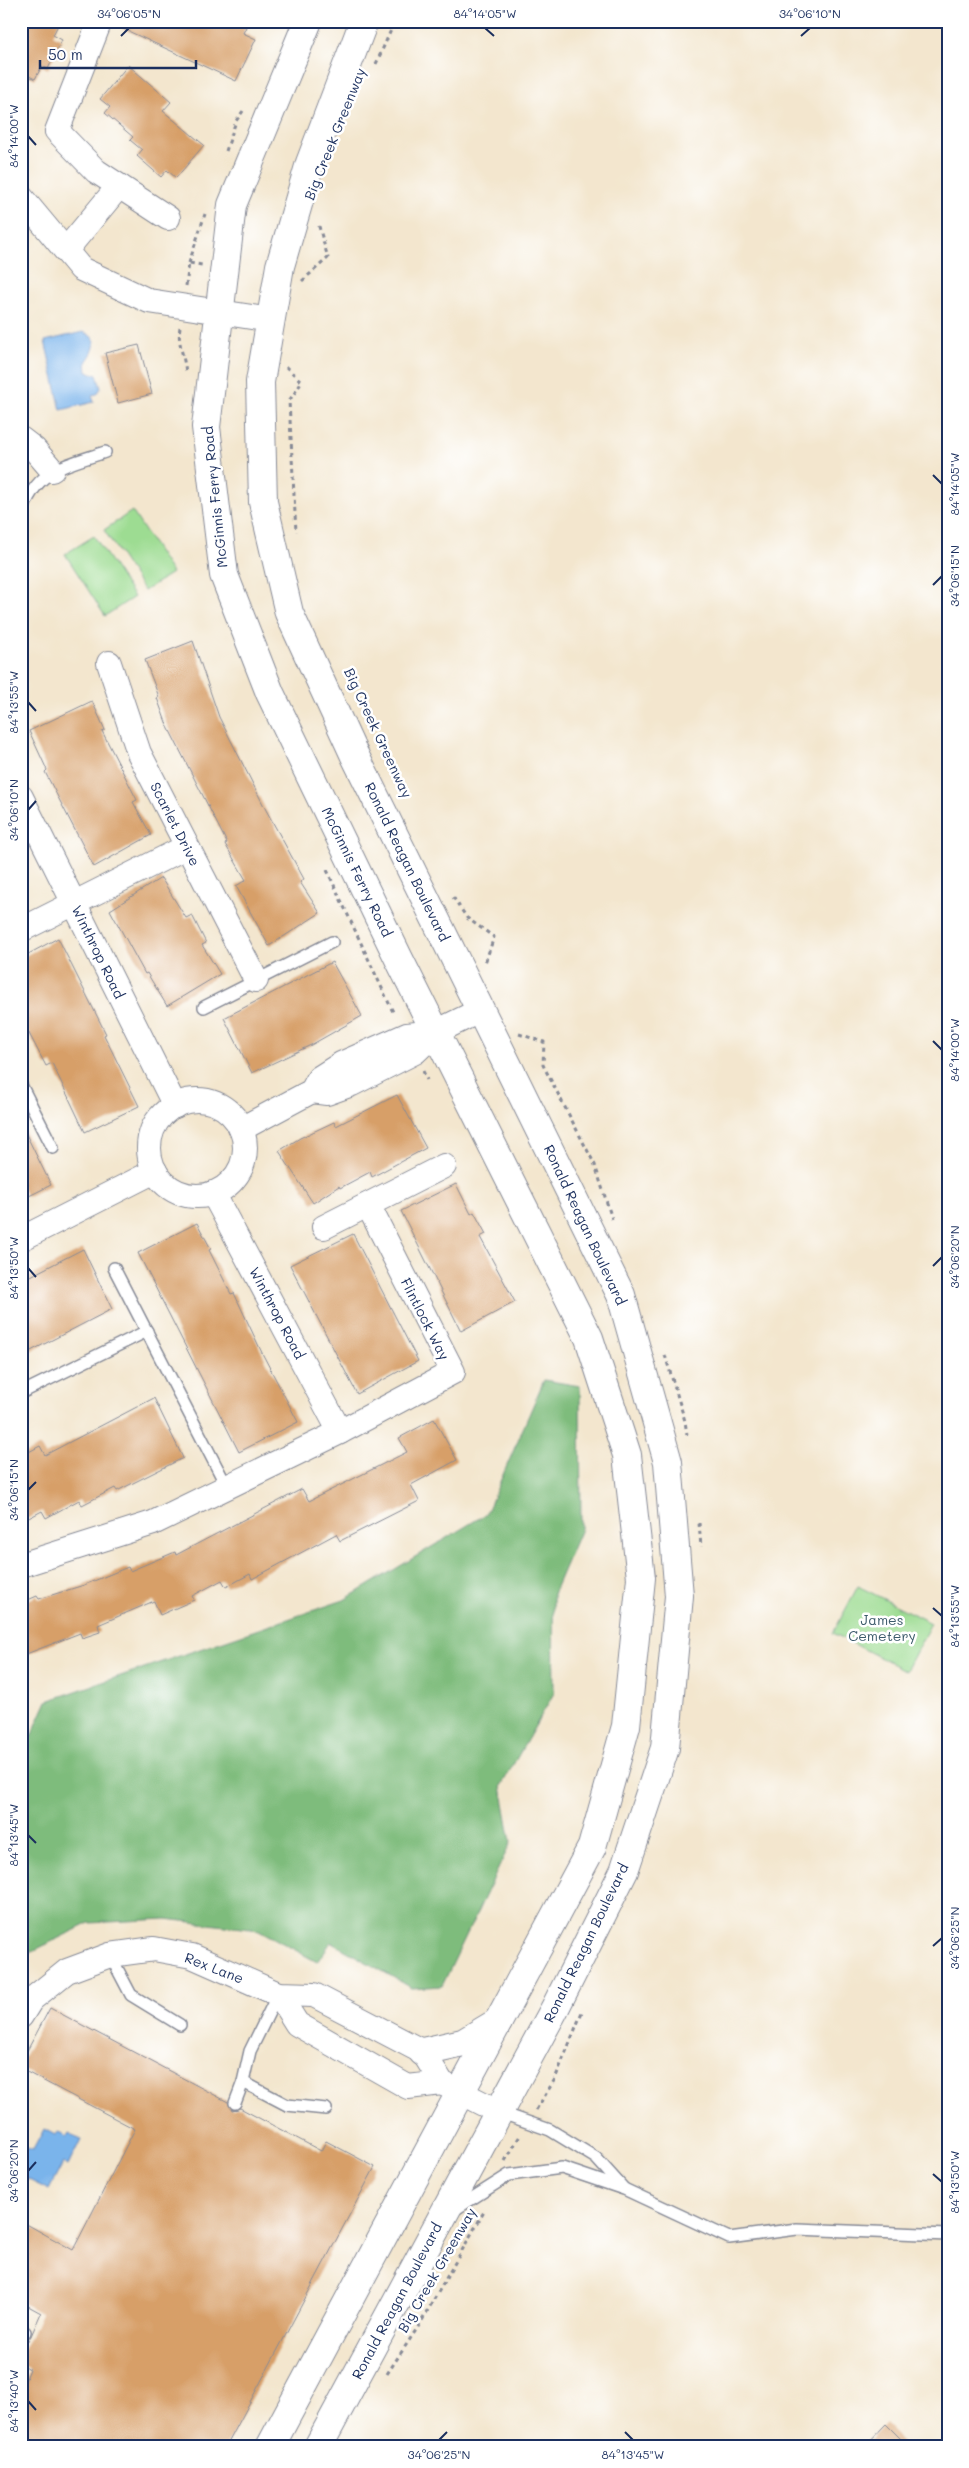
<svg xmlns="http://www.w3.org/2000/svg" width="969" height="2468" viewBox="0 0 969 2468" font-family="Mali,sans-serif">
<rect width="100%" height="100%" fill="#fff"/>
<filter id="ink" filterUnits="userSpaceOnUse"><feTurbulence type="fractalNoise" baseFrequency=".02" numOctaves="2"/><feDisplacementMap in="SourceGraphic" scale="10" xChannelSelector="R" yChannelSelector="G"/><feConvolveMatrix kernelMatrix="1 2 1 2 8 2 1 2 1" color-interpolation-filters="sRGB"/></filter>
<filter id="wash" filterUnits="userSpaceOnUse"><feTurbulence type="fractalNoise" baseFrequency=".0096" numOctaves="4" result="noise"/><feDisplacementMap in="SourceGraphic" scale="20" xChannelSelector="R" yChannelSelector="G"/><feGaussianBlur stdDeviation="1.12" result="paint"/><feColorMatrix in="noise" values="0 0 0 0 0 0 0 0 0 0 0 0 0 0 0 0 0 1.4 0 .05"/><feComposite in="paint" operator="in"/></filter>
<g filter="url(#wash)">
<rect width="100%" height="100%" fill="#f3e6ce"/>
<!-- green -->
<g fill="#9ddc92" stroke="#5c8678">
<polygon points="132,511 172,573 144,591 104,530"/>
<polygon points="94,536 134,597 105,616 65,554"/>
<polygon points="858,1586 931,1623 906,1671 833,1633"/>
</g>
<!-- forest -->
<polygon fill="#7ebc7c" stroke="#4c766d" points="544,1380 580,1386 581,1529 553,1594 554,1693 501,1786 511,1842 442,1986 412,1988 331,1942 317,1962 259,1930 166,1919 89,1923 29,1953 21,1965 21,1759 47,1701 344,1600 486,1514"/>
<!-- water -->
<g fill="#7ab4eb" stroke="#4a72a4">
<path d="M83 332C101 338 94 351 86 362L87 372 97 375 101 388 97 394 92 395 94 402 61 410 45 341Z"/>
<polygon points="44,2129 55,2135 57,2132 66,2137 69,2133 81,2139 68,2166 63,2163 49,2190 21,2176 21,2146 33,2150"/>
</g>
<g id="blocks">
<!-- building -->
<g fill="#d79f68">
<polygon points="21,21 60,21 53,35 62,40 48,69 42,66 35,79 21,72"/>
<polygon points="113,21 234,21 246,27 243,33 256,39 236,81 113,24"/>
<polygon points="128,65 171,102 163,111 204,145 176,178 167,170 161,177 137,156 142,150 130,140 133,137 105,113 110,107 100,99"/>
<polygon points="139,345 152,394 118,403 105,353"/>
<polygon points="193,641 219,717 266,810 304,879 300,882 320,913 269,946 236,886 246,880 225,844 227,843 167,725 157,698 159,697 145,660"/>
<polygon points="92,701 105,730 102,731 137,800 133,802 151,835 94,867 45,772 47,770 29,731"/>
<polygon points="161,878 186,918 192,915 206,943 202,945 220,974 167,1006 147,973 145,974 110,910"/>
<polygon points="58,938 106,1034 104,1035 139,1106 85,1132 52,1063 46,1066 21,1018 21,958"/>
<polygon points="332,962 362,1016 311,1045 252,1073 224,1018"/>
<polygon points="397,1095 426,1148 372,1177 370,1172 340,1188 339,1186 313,1203 279,1151 300,1138 334,1122 336,1126"/>
<polygon points="21,1124 51,1185 27,1197 21,1185"/>
<polygon points="456,1184 471,1214 474,1212 486,1234 480,1237 515,1302 461,1331 401,1211"/>
<polygon points="197,1223 211,1249 209,1250 231,1294 234,1293 263,1355 298,1422 239,1452 138,1253"/>
<polygon points="353,1234 418,1361 357,1394 290,1265"/>
<polygon points="83,1249 112,1309 21,1356 21,1281"/>
<polygon points="154,1398 183,1458 117,1491 115,1488 82,1505 79,1500 46,1518 42,1511 21,1522 21,1456 40,1446 45,1455"/>
<polygon points="434,1419 457,1460 411,1485 419,1501 340,1541 336,1534 252,1579 250,1574 226,1587 222,1580 192,1596 194,1600 160,1615 154,1601 98,1625 100,1632 82,1638 80,1633 21,1656 21,1603 37,1596 39,1599 84,1585 128,1567 130,1571 175,1552 176,1555 302,1489 309,1501 407,1452 399,1438"/>
<polygon points="50,2008 228,2102 232,2110 240,2108 321,2151 326,2141 375,2167 226,2447 21,2447 21,2391 30,2369 21,2365 21,2351 31,2336 41,2313 21,2302 21,2221 73,2250 135,2129 21,2069 21,2062"/>
<polygon points="886,2424 909,2447 864,2447"/>
</g>
</g>
</g>
<g filter="url(#ink)">
<use href="#blocks" fill-opacity="0" stroke="#878a96" stroke-width="1"/>
<g fill="none" stroke-linecap="round" stroke-linejoin="round">
<defs>
<g id="service">
<path d="M21 515C36 469 64 466 105 452"/>
<polyline points="204,1007 332,942"/>
<polyline points="21,1085 53,1148"/>
<polyline points="114,1268 227,1487"/>
<polyline points="21,1393 147,1331"/>
<polyline points="110,1955 131,1995 180,2025"/>
<polyline points="243,2082 287,2105 326,2109"/>
<polyline points="235,2103 243,2082 250,2051 278,1994"/>
<polyline points="499,2112 550,2130 596,2158 623,2188"/>
<polyline points="454,2210 509,2175 562,2168 624,2189 729,2238 797,2229 948,2235"/>
<polyline points="21,2330 25,2332"/>
</g>
<g id="minor">
<polyline points="100,21 57,131 96,171 168,218"/>
<polyline points="21,197 81,269 149,301 271,320"/>
<polyline points="66,250 119,186"/>
<polyline points="21,439 34,449 52,470"/>
<polyline points="109,663 139,753 256,980"/>
<polyline points="21,797 175,1106"/>
<polyline points="21,930 186,847"/>
<polyline points="312,1091 327,1093 352,1084 415,1052 436,1032 481,1010"/>
<circle cx="197" cy="1148" r="48"/>
<polyline points="241,1129 312,1091 319,1078 341,1064 407,1035 436,1032"/>
<polyline points="213,1193 340,1432"/>
<polyline points="324,1227 444,1166"/>
<polyline points="21,1239 155,1171"/>
<polyline points="21,1565 153,1523 340,1432 453,1372 368,1205"/>
<polyline points="278,1994 297,2024 408,2087 442,2083"/>
<polyline points="21,2016 31,2000 67,1971 110,1955 154,1949 192,1956 278,1994 314,1995 423,2052 442,2083 499,2112"/>
</g>
<g id="secondary">
<polyline points="423,2052 463,2043 498,2022"/>
<polyline points="270,2447 592,1847 626,1726 641,1578 627,1455 589,1338 399,959 270,693 224,575 206,427 232,205 308,21"/>
<polyline points="318,2447 554,2010 624,1871 665,1748 679,1596 668,1462 621,1295 354,754 289,613 263,502 260,382 280,266 310,163 364,21"/>
</g>
</defs>
<!-- service casing -->
<use href="#service" stroke="#878a96" stroke-width="14"/>
<!-- minor casing -->
<use href="#minor" stroke="#878a96" stroke-width="26"/>
<!-- secondary casing -->
<use href="#secondary" stroke="#878a96" stroke-width="30"/>
<!-- path -->
<g stroke="#878a96" stroke-width="3" stroke-dasharray="4 4" stroke-linecap="butt">
<polyline points="376,64 395,21"/>
<polyline points="226,151 236,121 243,111"/>
<polyline points="189,263 205,214"/>
<polyline points="302,281 328,258 318,223"/>
<polyline points="186,286 189,263 202,265"/>
<path d="M180 327C177 344 185 357 186 374"/>
<polyline points="286,367 302,382 289,401 296,532"/>
<polyline points="327,870 393,1012"/>
<polyline points="453,897 467,918 494,937 485,963"/>
<polyline points="519,1034 544,1042 543,1065 595,1165 612,1219"/>
<polyline points="423,1071 427,1080"/>
<polyline points="665,1355 685,1421 687,1435"/>
<polyline points="699,1523 701,1547"/>
<polyline points="536,2110 555,2079 582,2012"/>
<polyline points="505,2161 521,2134"/>
<polyline points="387,2374 420,2324 485,2210"/>
</g>
<!-- service -->
<use href="#service" stroke="#fff" stroke-width="11"/>
<!-- minor -->
<use href="#minor" stroke="#fff" stroke-width="24"/>
<!-- secondary -->
<use href="#secondary" stroke="#fff" stroke-width="28"/>
</g>
</g>
<!-- ticks -->
<path fill="none" stroke="#1b2f5e" stroke-width="2" d="M485 28 494 36M121 36 129 28M801 36 810 28M28 136 36 145M933 475 942 484M933 585 942 576M28 702 36 711M28 810 36 801M933 1041 942 1050M933 1266 942 1257M28 1268 36 1277M28 1490 36 1482M933 1608 942 1616M28 1835 36 1843M933 1946 942 1938M28 2171 36 2162M933 2174 942 2182M28 2401 36 2410M625 2432 633 2440M439 2440 447 2432"/>
<g text-anchor="middle" stroke-width="5" stroke-linejoin="round" paint-order="stroke">
<!-- street labels -->
<g font-size="14" fill="#1b2f5e" stroke="#fff">
<text transform="translate(335 134) rotate(-68)" y="5">Big Creek Greenway</text>
<text transform="translate(215 497) rotate(-96)" y="5">McGinnis Ferry Road</text>
<text transform="translate(378 733) rotate(65)" y="5">Big Creek Greenway</text>
<text transform="translate(175 824) rotate(63)" y="5">Scarlet Drive</text>
<text transform="translate(407 862) rotate(64)" y="5">Ronald Reagan Boulevard</text>
<text transform="translate(357 872) rotate(64)" y="5">McGinnis Ferry Road</text>
<text transform="translate(98 952) rotate(64)" y="5">Winthrop Road</text>
<text transform="translate(585 1225) rotate(65)" y="5">Ronald Reagan Boulevard</text>
<text transform="translate(277 1313) rotate(62)" y="5">Winthrop Road</text>
<text transform="translate(425 1319) rotate(63)" y="5">Flintlock Way</text>
<text transform="translate(586 1943) rotate(-64)" y="5">Ronald Reagan Boulevard</text>
<text transform="translate(214 1968) rotate(21)" y="5">Rex Lane</text>
<text transform="translate(437 2270) rotate(-60)" y="5">Big Creek Greenway</text>
<text transform="translate(397 2301) rotate(-62)" y="5">Ronald Reagan Boulevard</text>
</g>
<!-- park labels -->
<g font-size="14" fill="#3c5a6b" stroke="#fff">
<text x="882" y="1625">James<tspan x="882" dy="16">Cemetery</tspan></text>
</g>
</g>
<!-- margin -->
<rect width="969" height="2468" fill="none" stroke="#fff" stroke-width="55"/>
<!-- scale -->
<path d="M40 60v8h156v-8" fill="none" stroke="#1b2f5e" stroke-width="2.5"/>
<text x="48" y="60" font-size="15" fill="#1b2f5e" stroke="#ffffff" stroke-width="4" paint-order="stroke">50 m</text>
<rect x="28" y="28" width="914" height="2412" fill="none" stroke="#1b2f5e" stroke-width="2"/>
<g font-size="12" text-anchor="middle" fill="#1b2f5e">
<text x="129" y="18">34°06'05"N</text>
<text x="485" y="18">84°14'05"W</text>
<text x="810" y="18">34°06'10"N</text>
<text transform="translate(14 136) rotate(-90)" y="4">84°14'00"W</text>
<text transform="translate(955 484) rotate(-90)" y="4">84°14'05"W</text>
<text transform="translate(955 576) rotate(-90)" y="4">34°06'15"N</text>
<text transform="translate(14 702) rotate(-90)" y="4">84°13'55"W</text>
<text transform="translate(14 810) rotate(-90)" y="4">34°06'10"N</text>
<text transform="translate(955 1050) rotate(-90)" y="4">84°14'00"W</text>
<text transform="translate(955 1257) rotate(-90)" y="4">34°06'20"N</text>
<text transform="translate(14 1268) rotate(-90)" y="4">84°13'50"W</text>
<text transform="translate(14 1490) rotate(-90)" y="4">34°06'15"N</text>
<text transform="translate(955 1616) rotate(-90)" y="4">84°13'55"W</text>
<text transform="translate(14 1835) rotate(-90)" y="4">84°13'45"W</text>
<text transform="translate(955 1938) rotate(-90)" y="4">34°06'25"N</text>
<text transform="translate(14 2171) rotate(-90)" y="4">34°06'20"N</text>
<text transform="translate(955 2182) rotate(-90)" y="4">84°13'50"W</text>
<text transform="translate(14 2401) rotate(-90)" y="4">84°13'40"W</text>
<text x="439" y="2459">34°06'25"N</text>
<text x="633" y="2459">84°13'45"W</text>
</g>
</svg>
